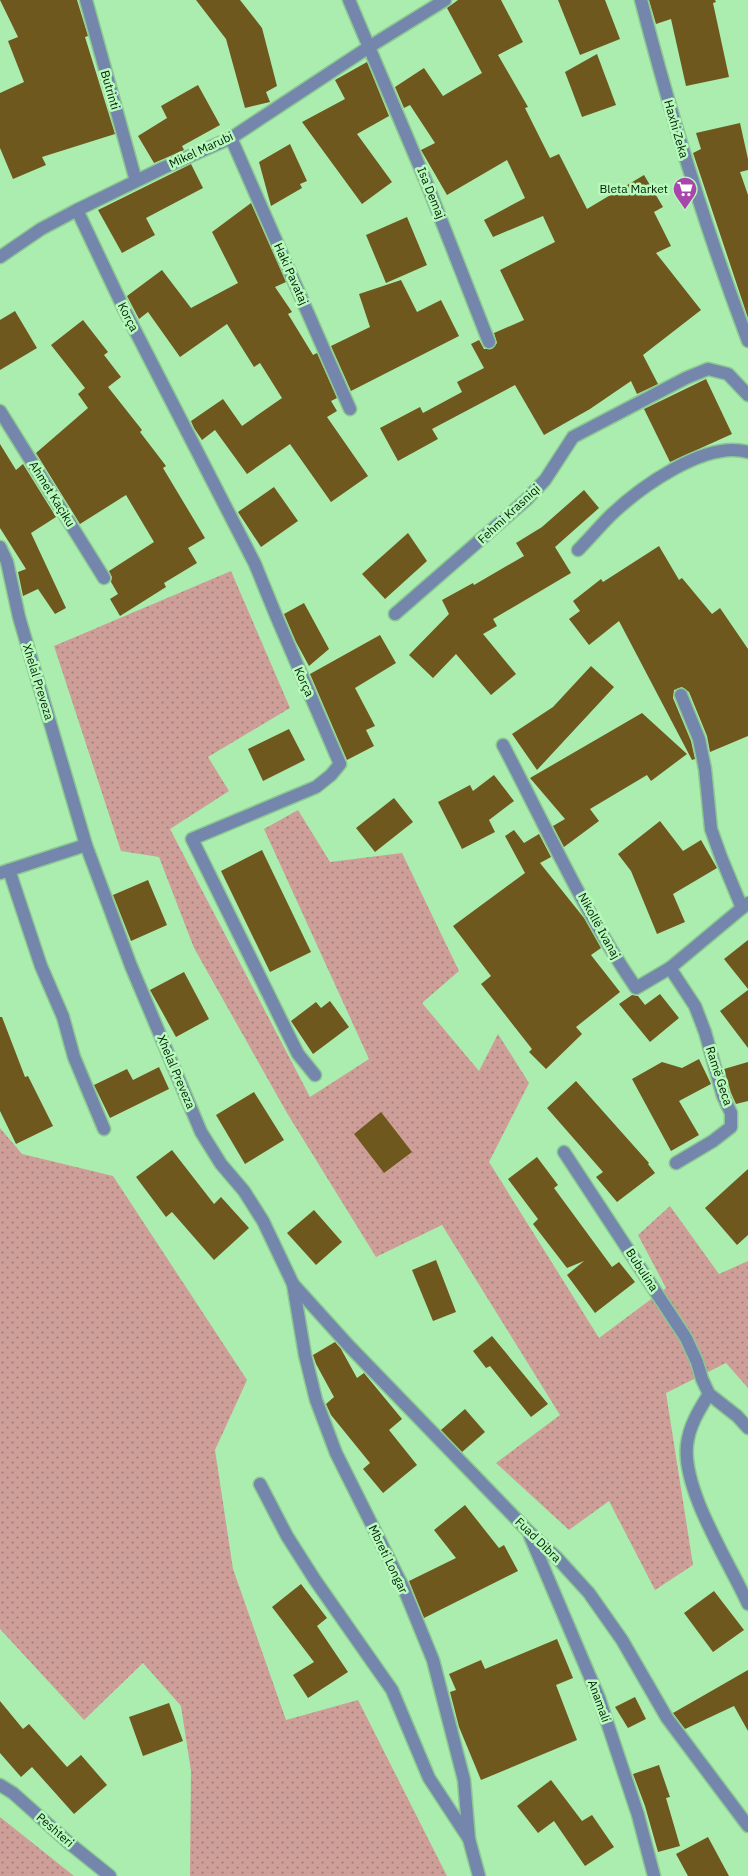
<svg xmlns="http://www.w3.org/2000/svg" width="748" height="1876" viewBox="0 0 748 1876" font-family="'IBM Plex Sans',sans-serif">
<defs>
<pattern id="grass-dots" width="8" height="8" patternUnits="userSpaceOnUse" patternTransform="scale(1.25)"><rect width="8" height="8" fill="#ce9e98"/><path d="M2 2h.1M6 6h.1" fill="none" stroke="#a5807a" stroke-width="1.8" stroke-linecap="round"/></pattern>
</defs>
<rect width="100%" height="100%" fill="#aaedaf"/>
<!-- grass -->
<g fill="url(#grass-dots)">
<polygon points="231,571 290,708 208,757 229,791 170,829 310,1097 369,1059 264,829 298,810 330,862 402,853 459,971 422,1003 479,1071 498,1034 529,1083 489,1162 599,1338 666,1288 638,1235 670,1206 719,1274 748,1261 748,1388 726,1363 666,1393 693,1565 655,1590 609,1501 569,1530 496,1463 560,1415 442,1225 376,1257 287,1113 194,948 159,857 121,851 54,646"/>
<polygon points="0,1128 22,1154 113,1176 247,1380 215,1450 233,1569 286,1720 358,1700 447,1876 190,1876 191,1771 181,1706 143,1663 84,1720 0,1629"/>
<polygon points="0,1817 74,1876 0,1876"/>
</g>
<!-- building -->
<g fill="#6f581e">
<polygon points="0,0 77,0 88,36 85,37 115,134 42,157 46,165 13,179 0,148 0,93 24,82 8,41 18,37"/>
<polygon points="196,0 240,0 262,28 277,86 266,92 270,102 245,108 226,39"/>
<polygon points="458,0 501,0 523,42 498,55 528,107 525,108 550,158 559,154 587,209 644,175 663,207 654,212 671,246 656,253 701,310 643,355 658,384 637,394 631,381 590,409 544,435 515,385 432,429 438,439 398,461 380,428 420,407 423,413 462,392 457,382 484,368 471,344 479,340 484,349 492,349 497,343 494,333 524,320 500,270 555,242 543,216 493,237 484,220 525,198 507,160 447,195 421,150 435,143 410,105 404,108 395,87 424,68 443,96 482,73 447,8"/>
<polygon points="558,0 605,0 620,39 580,55"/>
<polygon points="649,0 715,0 716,2 713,3 729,77 686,86 671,19 656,24"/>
<polygon points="597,54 616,105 582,117 565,72"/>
<polygon points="367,62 389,116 357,134 392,182 362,204 302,122 345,99 335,80"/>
<polygon points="198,85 220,125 182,146 184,150 154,163 138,136 167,118 161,106"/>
<polygon points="740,123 748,159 748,170 740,172 748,195 748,318 693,153 701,149 696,133"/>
<polygon points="290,144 307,181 300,184 302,188 271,206 259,162"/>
<polygon points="191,164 203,188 146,218 155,235 122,253 98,210"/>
<polygon points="251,203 286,282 275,287 292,312 288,314 313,355 317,353 337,398 331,401 337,411 327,417 368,476 331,502 290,444 247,474 215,430 202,440 194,428 191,421 223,399 242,426 282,398 260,363 254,367 227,324 180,357 148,312 139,319 127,296 162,270 191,308 238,283 212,232"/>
<polygon points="407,217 427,265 386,283 366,235"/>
<polygon points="401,280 417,312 441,300 459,336 351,391 331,346 370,327 359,294"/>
<polygon points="15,311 37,348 0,370 0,320"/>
<polygon points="83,320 108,352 104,355 121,377 108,387 142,430 140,432 166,466 163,468 205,538 188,548 197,563 164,583 166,587 120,616 110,599 118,594 111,582 112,577 109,571 154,542 126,495 80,524 36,453 88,408 78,394 85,388 51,345"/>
<polygon points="706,379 732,434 670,462 644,409"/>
<polygon points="0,444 16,470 23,464 56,517 31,533 66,608 55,614 38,589 23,596 18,572 26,569 0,528"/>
<polygon points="274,487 298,521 261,547 238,512"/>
<polygon points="584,490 599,508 555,547 571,573 493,619 497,626 483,634 516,674 491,695 456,654 433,678 409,655 449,614 442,600 473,583 474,585 524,556 516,543 542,527"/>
<polygon points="408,533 427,561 385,599 362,574"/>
<polygon points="659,546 679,580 682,578 712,614 720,608 748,649 748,736 710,752 707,736 689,692 682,687 674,690 673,698 691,741 695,759 692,760 619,621 589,645 569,619 580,611 573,601 601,579 603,582"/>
<polygon points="304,603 329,649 309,666 296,642 284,614"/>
<polygon points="380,635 396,663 355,688 375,726 366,730 374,746 347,760 310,674"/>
<polygon points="591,666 614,687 537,770 512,734 553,707"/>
<polygon points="642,713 687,754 651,781 647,775 590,809 599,821 564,847 553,826 565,819 530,778"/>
<polygon points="289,729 305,760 263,781 248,749"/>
<polygon points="494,775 514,801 489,820 495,832 462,849 438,802 470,785 473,791"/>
<polygon points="394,798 413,822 375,852 356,828"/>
<polygon points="660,821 683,851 701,840 717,868 673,894 685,922 657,934 631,871 618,854"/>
<polygon points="514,830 524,843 539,834 551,857 540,863 584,918 601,948 591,955 620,992 576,1027 582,1034 546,1069 529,1052 532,1049 481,984 491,976 453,926 525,873 505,836"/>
<polygon points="262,850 311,952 270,972 221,871"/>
<polygon points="148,880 167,925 131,941 113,895"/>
<polygon points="748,940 748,989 724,959"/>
<polygon points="184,972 209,1019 176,1037 150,990"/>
<polygon points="748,990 748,1048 720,1011"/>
<polygon points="660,994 679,1018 650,1042 619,1004 632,995 638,996 645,1005"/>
<polygon points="330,1001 349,1027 313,1054 291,1021 316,1002 321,1008"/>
<polygon points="0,1017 2,1017 25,1077 28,1076 53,1126 16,1144 0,1111"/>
<polygon points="699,1059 711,1084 679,1101 699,1135 671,1151 632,1079 662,1062 682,1068"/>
<polygon points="748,1062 748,1101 736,1104 731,1093 724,1069"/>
<polygon points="159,1067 169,1089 110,1118 94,1085 127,1069 133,1080"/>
<polygon points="576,1081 649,1163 648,1164 655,1173 617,1202 596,1177 603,1172 547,1108"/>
<polygon points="254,1092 284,1140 245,1164 216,1115"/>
<polygon points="381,1112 412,1152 384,1173 354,1134"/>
<polygon points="172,1150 214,1204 221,1197 249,1228 214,1260 172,1212 166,1217 136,1177"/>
<polygon points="537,1157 558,1185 554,1188 612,1267 619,1262 635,1282 595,1313 567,1275 584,1261 567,1268 533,1224 538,1219 508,1179"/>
<polygon points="748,1169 748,1235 737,1245 705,1208"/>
<polygon points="314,1210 342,1242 316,1265 287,1233"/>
<polygon points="436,1260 456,1312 433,1321 412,1270"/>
<polygon points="492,1336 548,1404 531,1417 490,1366 486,1368 473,1351"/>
<polygon points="335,1342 341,1349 357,1378 364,1373 402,1419 389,1430 417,1465 383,1493 363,1469 370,1463 331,1415 326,1404 334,1397 316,1364 313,1355"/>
<polygon points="465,1409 485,1432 462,1452 441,1430"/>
<polygon points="465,1505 499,1548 504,1545 518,1571 424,1618 409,1581 456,1558 434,1530"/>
<polygon points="301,1584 327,1618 317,1626 348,1672 308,1698 293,1675 314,1662 272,1607"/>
<polygon points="714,1591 744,1630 713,1652 684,1613"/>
<polygon points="557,1639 573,1678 556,1685 577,1740 481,1780 459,1727 450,1692 456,1690 449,1674 481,1660 485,1669"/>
<polygon points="748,1670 748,1731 734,1706 685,1729 673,1713"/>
<polygon points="635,1697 646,1719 628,1728 615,1707"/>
<polygon points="0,1701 23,1729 29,1724 67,1767 81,1755 107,1785 74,1814 32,1767 21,1777 0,1753"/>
<polygon points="169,1703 183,1741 143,1756 129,1717"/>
<polygon points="659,1765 670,1797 666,1798 680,1846 658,1852 645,1806 633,1774"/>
<polygon points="551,1780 582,1821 592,1815 614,1847 585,1866 554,1821 538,1833 517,1806"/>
<polygon points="708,1837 729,1876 688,1876 676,1854"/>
</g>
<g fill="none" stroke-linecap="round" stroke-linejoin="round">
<defs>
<g id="service">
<polyline points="0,411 104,578"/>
<polyline points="564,1152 686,1338 697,1362 702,1379 709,1394 737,1416 748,1428"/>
</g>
<g id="minor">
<polyline points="86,0 136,181"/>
<polyline points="349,0 427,184 489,342"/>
<polyline points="231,138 350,409"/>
<polyline points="77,210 124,309 255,564 277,618 340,764 331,775 316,787 192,839 289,1036 298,1054 315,1075"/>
<polyline points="0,257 41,229 77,210 163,168 231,138 369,47 445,0"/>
<polyline points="0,547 7,562 19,617 86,845 131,966 201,1132 221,1164 244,1191 263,1221 293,1284 305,1355 316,1400 336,1453 404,1589 433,1660 464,1780 469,1839 479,1876"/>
<path d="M578 550C589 539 599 527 610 516 639 488 705 440 748 452"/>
<polyline points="395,614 526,500 545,480 573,437 686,378 708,369 728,374 748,395"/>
<polyline points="681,695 699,739 705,769 711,829 721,857 742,908"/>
<path d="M503 745C545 825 585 914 636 988L670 968 748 903"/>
<polyline points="9,870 41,966 63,1017 74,1057 104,1129"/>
<polyline points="0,873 86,845"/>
<polyline points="670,968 695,1006 705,1032 723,1096 731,1113 731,1127 713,1141 676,1163"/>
<polyline points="293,1284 350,1347 528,1531 558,1559 589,1593 622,1640 667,1718 748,1826"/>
<path d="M709 1394C699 1410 689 1426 687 1445 682 1490 729 1562 748 1604"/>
<polyline points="260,1484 287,1536 315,1580 392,1690 429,1778 469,1839"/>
<polyline points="530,1536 599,1698 638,1815 654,1876"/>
<polyline points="0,1785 13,1793 69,1843 110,1876"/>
</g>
<path id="tertiary" d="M641 0C671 116 706 230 748 341"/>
</defs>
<!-- service casing -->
<use href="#service" stroke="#8cc891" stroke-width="15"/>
<!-- minor casing -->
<use href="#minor" stroke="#8cc891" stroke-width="15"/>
<!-- tertiary casing -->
<use href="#tertiary" stroke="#8cc891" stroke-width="15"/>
<!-- service -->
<use href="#service" stroke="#7586ad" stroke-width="12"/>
<!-- minor -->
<use href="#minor" stroke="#7586ad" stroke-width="12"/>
<!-- tertiary -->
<use href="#tertiary" stroke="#7586ad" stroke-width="12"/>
</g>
<!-- icons -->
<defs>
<symbol id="supermarket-pin" viewBox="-11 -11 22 30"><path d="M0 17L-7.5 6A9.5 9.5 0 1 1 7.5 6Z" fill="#a846ac" stroke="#b7fabc"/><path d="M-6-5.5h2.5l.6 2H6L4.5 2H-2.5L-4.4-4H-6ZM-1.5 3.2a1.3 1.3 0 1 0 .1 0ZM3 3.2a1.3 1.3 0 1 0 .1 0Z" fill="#fff"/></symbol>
</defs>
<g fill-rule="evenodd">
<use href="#supermarket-pin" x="671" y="175" width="28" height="38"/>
</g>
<g text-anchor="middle" stroke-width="5" stroke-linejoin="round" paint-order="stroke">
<!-- street labels -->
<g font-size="12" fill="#041e07" stroke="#b7fabc">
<text transform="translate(110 90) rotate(74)" y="4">Butrinti</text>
<text transform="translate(676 129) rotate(74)" y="4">Haxhi Zeka</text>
<text transform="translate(201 150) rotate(-25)" y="4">Mikel Marubi</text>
<text transform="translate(431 193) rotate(68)" y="4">Isa Demaj</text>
<text transform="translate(291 274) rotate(66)" y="4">Haki Pavataj</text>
<text transform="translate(128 317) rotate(63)" y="4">Korça</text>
<text transform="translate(52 494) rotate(58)" y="4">Ahmet Kaçiku</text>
<text transform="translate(509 514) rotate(-43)" y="4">Fehmi Krasniqi</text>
<text transform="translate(38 682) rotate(73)" y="4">Xhelal Preveza</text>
<text transform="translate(304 682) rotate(66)" y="4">Korça</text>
<text transform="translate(599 926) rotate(61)" y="4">Nikollë Ivanaj</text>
<text transform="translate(176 1072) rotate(67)" y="4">Xhelal Preveza</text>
<text transform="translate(719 1076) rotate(72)" y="4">Ramë Geca</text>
<text transform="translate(642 1270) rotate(57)" y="4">Bubulina</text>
<text transform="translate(538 1540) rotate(44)" y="4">Fuad Dibra</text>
<text transform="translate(388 1559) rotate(64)" y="4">Mbreti Longar</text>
<text transform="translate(599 1701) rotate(70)" y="4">Anamali</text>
<text transform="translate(55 1830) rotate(41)" y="4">Peshteri</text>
</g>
<!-- poi labels -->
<g font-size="12" fill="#041e07" stroke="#b7fabc" text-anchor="end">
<text x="668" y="193">Bleta Market</text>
</g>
</g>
</svg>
